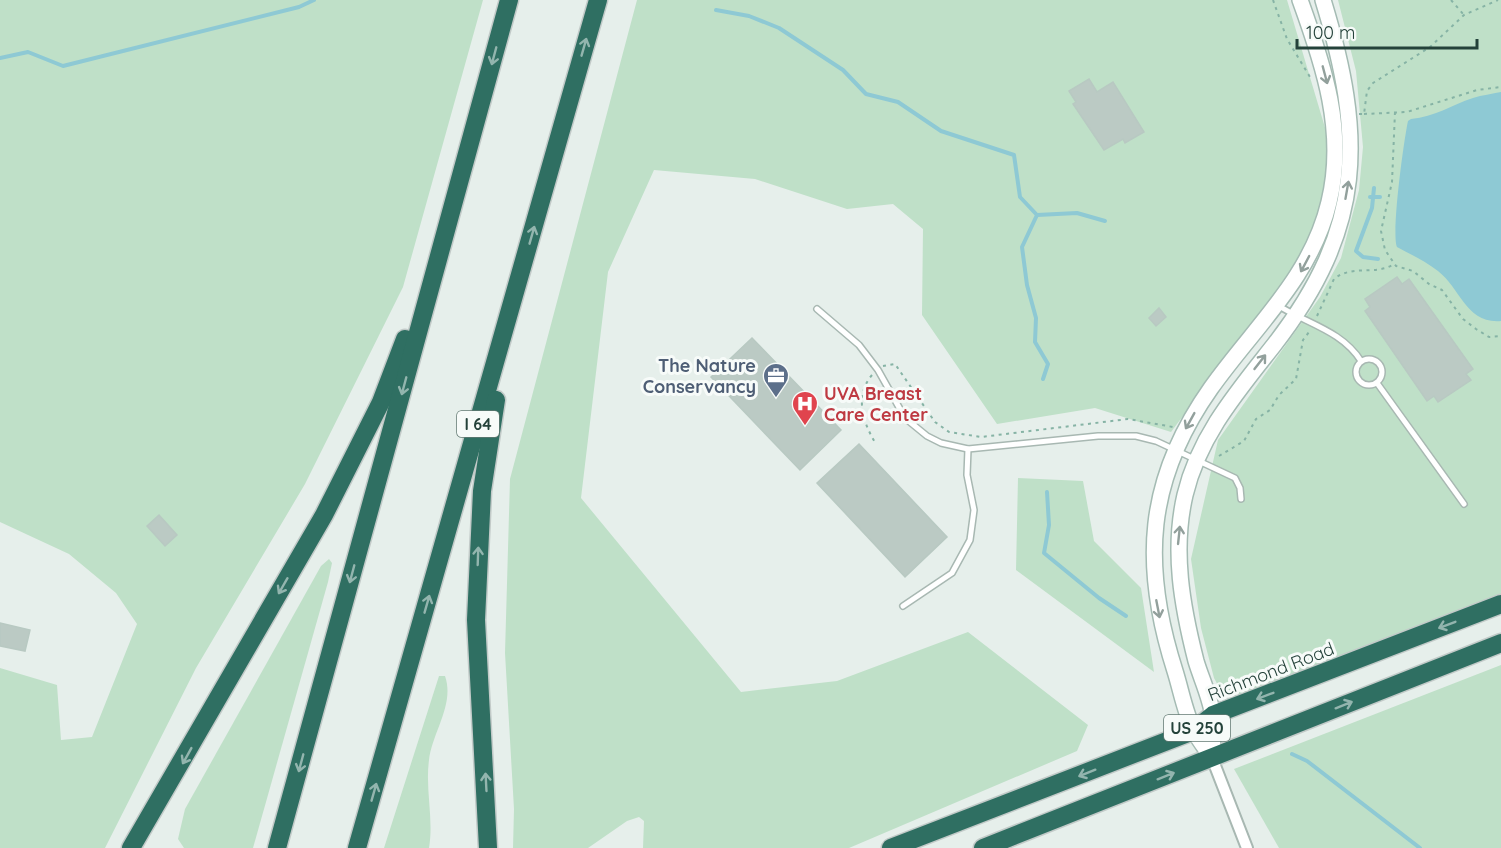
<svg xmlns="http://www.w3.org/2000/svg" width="1501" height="848" viewBox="0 0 1501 848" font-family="Quicksand,sans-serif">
<rect width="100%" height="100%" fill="#e6efeb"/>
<!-- green -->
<g fill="#bfe0c8">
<polygon points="0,0 483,0 403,287 305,484 196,668 105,848 0,848 0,668 57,685 61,740 92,737 137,624 116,593 69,554 0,522"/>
<polygon points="637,0 1287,0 1326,131 1326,185 1314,229 1297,264 1171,432 1095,408 997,424 922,315 923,229 893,204 847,209 755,179 654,170 608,272 581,498 741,692 837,681 968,632 1088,725 1077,751 849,848 643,848 644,821 639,817 627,821 588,848 513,848 514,809 505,653 510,479"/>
<polygon points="1338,0 1501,0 1501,597 1238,697 1221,691 1214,678 1201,628 1191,559 1218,440 1320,297 1341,258 1359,190 1363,147 1356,71"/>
<polygon points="1018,478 1083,481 1094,541 1141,588 1154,672 1016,570"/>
<polygon points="329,559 332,563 328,582 253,848 184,848 178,839 185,809 321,566"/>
<polygon points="1501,665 1501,848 1279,848 1234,769"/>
<path d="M439 676H445C455 704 432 733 429 760 425 790 434 819 429 848H384Z"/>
</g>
<!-- water -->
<path fill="#8ec9d4" d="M1501 92V321C1466 324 1461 289 1438 271 1425 261 1410 254 1397 247 1391 234 1404 139 1408 121L1411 119C1435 117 1451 105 1473 98 1482 95 1492 94 1501 92Z"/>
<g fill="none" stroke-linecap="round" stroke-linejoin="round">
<!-- stream -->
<g stroke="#8ec9d4" stroke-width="4">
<polyline points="716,10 749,16 779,28 843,70 866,94 898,102 941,131 1014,155 1020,197 1037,215 1022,247 1027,285 1036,318 1035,342 1048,364 1043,379"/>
<polyline points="0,58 28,52 63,66 299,7 314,0"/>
<polyline points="1374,188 1372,208 1356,251 1363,257 1378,259"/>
<polyline points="1370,197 1380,197"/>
<polyline points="1037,215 1077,213 1105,221"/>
<polyline points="1047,492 1049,525 1044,553 1099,598 1126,616"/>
<polyline points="1292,754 1307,761 1420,848"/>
</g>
</g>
<!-- building -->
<g fill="#bbcac4" stroke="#b8c9c2" stroke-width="1.5">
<polygon points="1089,79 1097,92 1113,82 1144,132 1125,143 1123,139 1104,150 1073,104 1076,102 1069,91"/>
<polygon points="1397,277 1402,284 1409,279 1473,369 1466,374 1471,380 1438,402 1434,396 1427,401 1365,311 1370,307 1365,299"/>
<polygon points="1159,308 1166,317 1156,326 1149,318"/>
<polygon points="752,338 841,430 800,470 711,377"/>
<polygon points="859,444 947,537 905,577 817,483"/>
<polygon points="159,515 177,535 165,546 147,526"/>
<polygon points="0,623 30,630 25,651 0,646"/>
</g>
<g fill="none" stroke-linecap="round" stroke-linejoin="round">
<defs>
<g id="lane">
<path d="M1279 306C1308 324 1342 331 1361 361"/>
<polyline points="817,309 859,345 878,370 905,418 927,436 941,443 968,449 1098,436 1136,436 1156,441 1235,478 1240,488 1241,499"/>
<circle cx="1369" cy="372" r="13"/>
<polyline points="1377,383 1464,504"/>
<polyline points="903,606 952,573 970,540 974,510 967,475 968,449"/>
</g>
<polyline id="street" points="1212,758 1247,848"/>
<g id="secondary">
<path d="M1212 758C1206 749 1199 740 1194 731 1185 713 1181 690 1175 671 1141 565 1146 480 1211 388 1255 326 1311 278 1329 202 1346 132 1324 66 1300 0"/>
<path d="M1212 758C1212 744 1214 730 1213 717 1211 699 1201 678 1196 661 1182 606 1172 551 1185 495 1199 436 1237 392 1274 345 1365 228 1365 137 1323 0"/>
</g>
<g id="highway">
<polyline points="131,848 324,515 381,402 405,339"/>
<polyline points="277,848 509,0"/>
<polyline points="357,848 598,0"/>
<polyline points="488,848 476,620 482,491 496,400"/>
<polyline points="891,848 1193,731 1213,715 1501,604"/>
<polyline points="983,848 1501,643"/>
</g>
</defs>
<!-- lane casing -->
<use href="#lane" stroke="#a8b8b2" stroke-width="8"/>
<!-- street casing -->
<use href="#street" stroke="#a8b8b2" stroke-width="14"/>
<!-- secondary casing -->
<use href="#secondary" stroke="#a4bbb3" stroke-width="18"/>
<!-- highway casing -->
<use href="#highway" stroke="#c2cac8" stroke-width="21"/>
<!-- path -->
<g stroke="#86b3a5" stroke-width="2" stroke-dasharray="3 4.5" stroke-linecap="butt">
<polyline points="1273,0 1287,39 1310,77"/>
<polyline points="1451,0 1464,15"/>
<polyline points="1395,112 1392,182 1381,231 1385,250 1396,266 1413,271 1429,284 1442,290 1463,319 1476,329 1489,337 1501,336"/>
<polyline points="1359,114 1364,114 1367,91 1373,83 1430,47 1464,15 1498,0"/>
<polyline points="1364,114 1407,112 1477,90 1501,87"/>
<path d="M1317 316 1334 279C1352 264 1376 276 1394 264"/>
<polyline points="883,366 895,364 935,422 949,432 981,437 1128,419 1173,427"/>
<path d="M872 375C854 396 863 423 876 444"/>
<polyline points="1219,456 1244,441 1256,419 1270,410 1279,395 1296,379 1303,340 1309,332"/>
</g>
<!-- lane -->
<use href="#lane" stroke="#fff" stroke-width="5"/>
<!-- street -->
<use href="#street" stroke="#fff" stroke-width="10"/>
<!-- secondary -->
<use href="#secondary" stroke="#fff" stroke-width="15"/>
<!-- highway -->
<use href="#highway" stroke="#2f6f62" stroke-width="18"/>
</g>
<!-- one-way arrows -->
<defs><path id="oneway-shaft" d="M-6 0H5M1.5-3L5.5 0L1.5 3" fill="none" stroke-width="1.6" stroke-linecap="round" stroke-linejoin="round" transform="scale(1.5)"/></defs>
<g stroke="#93b5ae">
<use href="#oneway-shaft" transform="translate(584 47) rotate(-74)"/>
<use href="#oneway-shaft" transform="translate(494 56) rotate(105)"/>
<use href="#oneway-shaft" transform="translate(532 235) rotate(-74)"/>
<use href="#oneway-shaft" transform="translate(404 386) rotate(105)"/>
<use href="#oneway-shaft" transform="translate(478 556) rotate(-88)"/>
<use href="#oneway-shaft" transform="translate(352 574) rotate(105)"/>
<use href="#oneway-shaft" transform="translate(283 586) rotate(120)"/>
<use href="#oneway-shaft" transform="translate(427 604) rotate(-74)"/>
<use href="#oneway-shaft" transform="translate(1447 625) rotate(159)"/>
<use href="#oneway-shaft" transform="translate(1265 696) rotate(159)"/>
<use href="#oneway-shaft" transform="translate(1344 705) rotate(-22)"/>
<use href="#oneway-shaft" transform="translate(187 756) rotate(119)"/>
<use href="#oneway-shaft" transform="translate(301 763) rotate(105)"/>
<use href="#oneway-shaft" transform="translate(1087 773) rotate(158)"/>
<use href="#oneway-shaft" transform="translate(1166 776) rotate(-22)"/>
<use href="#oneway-shaft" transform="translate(486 782) rotate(-93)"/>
<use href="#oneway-shaft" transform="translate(374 792) rotate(-74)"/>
</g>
<g stroke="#92a09c">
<use href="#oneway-shaft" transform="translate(1325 75) rotate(75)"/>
<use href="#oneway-shaft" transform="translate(1347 190) rotate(-80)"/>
<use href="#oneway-shaft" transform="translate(1305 264) rotate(118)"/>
<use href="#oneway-shaft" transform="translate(1260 362) rotate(-52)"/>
<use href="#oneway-shaft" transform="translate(1190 421) rotate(119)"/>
<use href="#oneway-shaft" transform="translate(1179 535) rotate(-84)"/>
<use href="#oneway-shaft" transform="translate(1158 609) rotate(79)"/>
</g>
<!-- icons -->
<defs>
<symbol id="office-pin" viewBox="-11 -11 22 30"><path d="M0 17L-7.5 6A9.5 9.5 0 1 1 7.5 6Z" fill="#5c6f8a" stroke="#f7fbf9"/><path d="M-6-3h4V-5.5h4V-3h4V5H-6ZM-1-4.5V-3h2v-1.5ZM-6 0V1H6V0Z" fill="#fff"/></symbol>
<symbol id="hospital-pin" viewBox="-11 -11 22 30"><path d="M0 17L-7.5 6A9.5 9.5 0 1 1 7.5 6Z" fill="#e0444e" stroke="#f7fbf9"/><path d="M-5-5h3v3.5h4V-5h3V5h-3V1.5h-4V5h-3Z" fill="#fff"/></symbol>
</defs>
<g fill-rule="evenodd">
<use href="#office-pin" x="761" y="361" width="30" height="40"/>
<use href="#hospital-pin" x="790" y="389" width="30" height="40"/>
</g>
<g text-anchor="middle" stroke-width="6" stroke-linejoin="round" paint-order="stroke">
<!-- shield labels -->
<g fill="#f7fbf9" stroke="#637a73" stroke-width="1.5">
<rect x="457" y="411" width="42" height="26" rx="4.5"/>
<rect x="1164" y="715" width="66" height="26" rx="4.5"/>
</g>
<g font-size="16" font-weight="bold" fill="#24423a">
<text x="478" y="430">I 64</text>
<text x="1197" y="734">US 250</text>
</g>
<!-- service labels -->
<g font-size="18" font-weight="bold" fill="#4e5e75" stroke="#f7fbf9" text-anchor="end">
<text x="756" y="372">The Nature<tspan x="756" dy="21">Conservancy</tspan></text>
</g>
<!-- health labels -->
<g font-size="18" font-weight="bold" fill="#be3a42" stroke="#f7fbf9" text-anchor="start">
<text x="824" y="400">UVA Breast<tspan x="824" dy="21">Care Center</tspan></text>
</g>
<!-- street labels -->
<g font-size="18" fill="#24423a" stroke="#f7fbf9">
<text transform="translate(1271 672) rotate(-21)" y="6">Richmond Road</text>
</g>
</g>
<!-- scale -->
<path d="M1297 39v9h180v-9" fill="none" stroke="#24423a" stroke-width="3"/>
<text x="1306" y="39" font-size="18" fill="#24423a" stroke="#f7fbf9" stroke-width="4.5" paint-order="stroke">100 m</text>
</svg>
